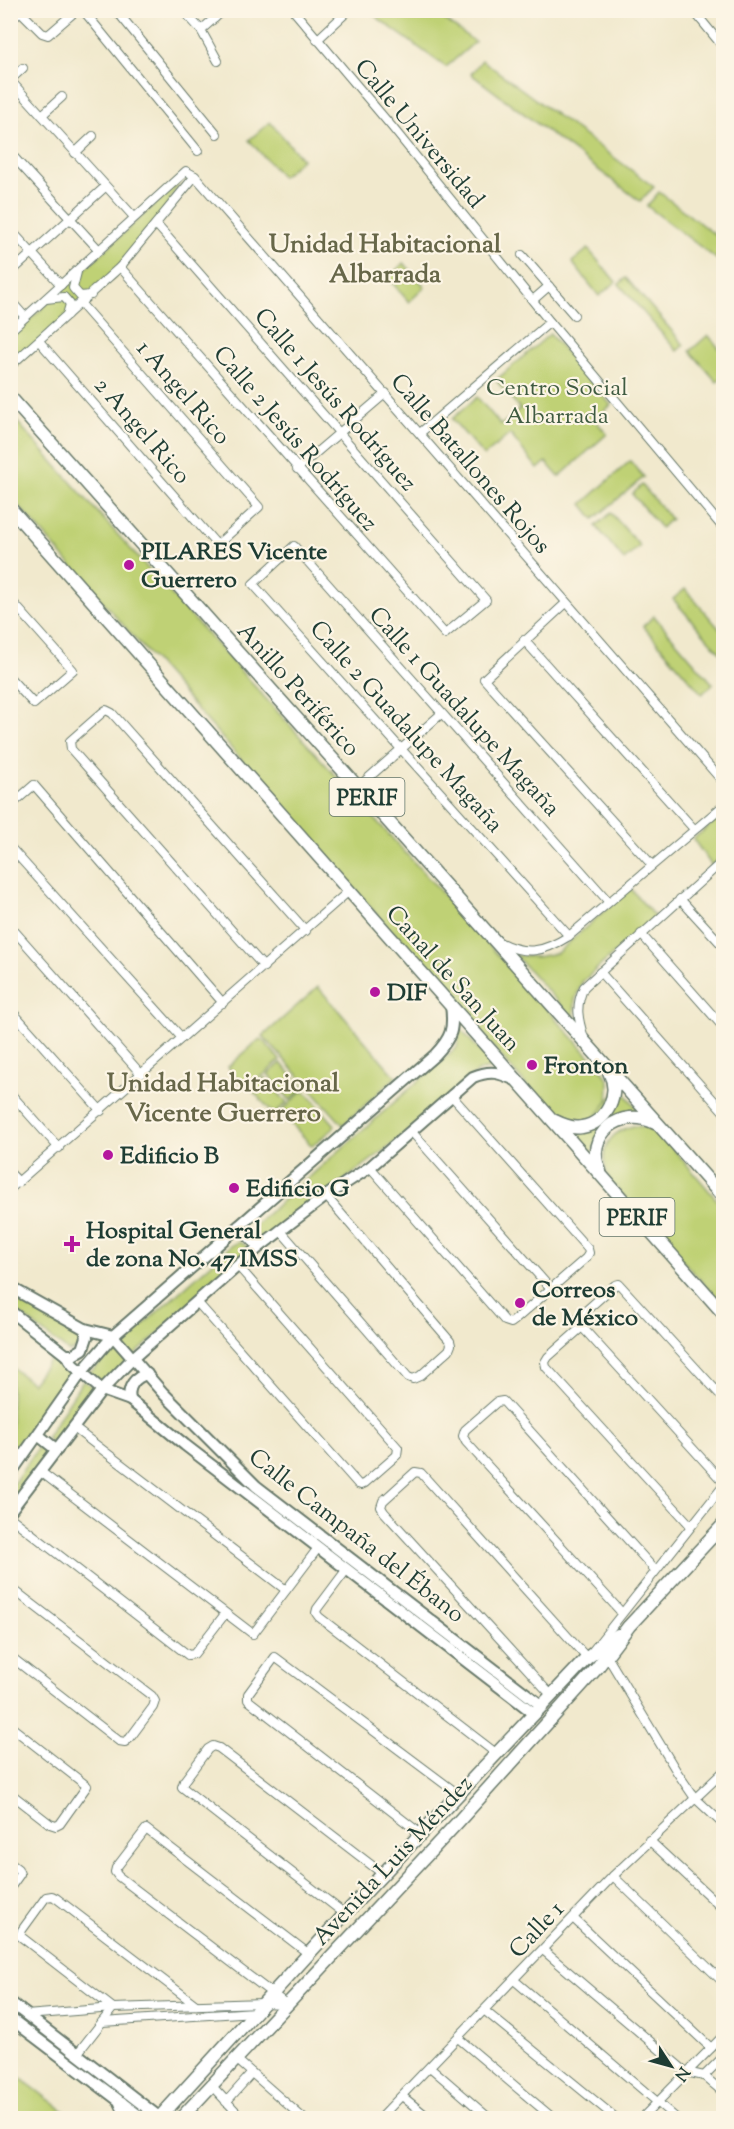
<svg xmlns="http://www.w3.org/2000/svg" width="734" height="2129" viewBox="0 0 734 2129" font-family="'Sorts Mill Goudy',serif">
<rect width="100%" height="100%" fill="#fcf5e5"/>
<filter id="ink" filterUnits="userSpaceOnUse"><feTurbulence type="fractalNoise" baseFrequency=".0167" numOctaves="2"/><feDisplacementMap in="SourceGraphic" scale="12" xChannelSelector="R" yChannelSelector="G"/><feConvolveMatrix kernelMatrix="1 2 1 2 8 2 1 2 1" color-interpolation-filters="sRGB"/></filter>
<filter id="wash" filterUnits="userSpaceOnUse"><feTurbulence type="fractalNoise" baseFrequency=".008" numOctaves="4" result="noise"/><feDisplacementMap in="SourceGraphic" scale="24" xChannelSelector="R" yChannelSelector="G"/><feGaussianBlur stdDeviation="1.35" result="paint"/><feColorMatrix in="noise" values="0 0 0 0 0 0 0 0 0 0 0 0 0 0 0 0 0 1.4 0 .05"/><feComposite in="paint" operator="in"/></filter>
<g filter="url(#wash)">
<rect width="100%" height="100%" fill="#f1e9cd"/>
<!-- green -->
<g fill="#bfd175" stroke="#6f8754" stroke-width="1.5">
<polygon points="368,11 433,11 475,42 446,67"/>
<polygon points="482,60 654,187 640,201 471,74"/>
<polygon points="270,122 302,159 282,177 249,140"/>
<polygon points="181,180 156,226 122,270 11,370 11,337"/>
<polygon points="659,192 723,241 723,264 647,206"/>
<polygon points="588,249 616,282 599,296 572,262"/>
<polygon points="404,263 425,287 409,302 388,278"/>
<polygon points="626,278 684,345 677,351 619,284"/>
<polygon points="550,334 611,405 595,420 607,434 559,477 546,462 538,469 510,434 484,456 452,419 477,397 501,425 520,409 496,380"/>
<polygon points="708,335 723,353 723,376 717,382 690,351"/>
<polygon points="10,414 152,573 604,1072 609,1081 608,1106 585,1125 555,1118 11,497"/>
<polygon points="630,461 644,477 594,519 582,504"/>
<polygon points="642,485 671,519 661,528 632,494"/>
<polygon points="611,513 640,546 624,560 596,526"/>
<polygon points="685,589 723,633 723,656 673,599"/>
<polygon points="654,616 713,684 702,694 643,626"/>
<polygon points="723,815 723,855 712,866 693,839"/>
<polygon points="630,888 655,917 582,982 575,1000 574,1020 515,955 537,957 557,953"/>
<polygon points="318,987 396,1077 343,1125 263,1036"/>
<polygon points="459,1027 494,1067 478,1071 410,1131 268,1237 262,1238 256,1235 254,1230 256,1224 457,1047 459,1037"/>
<polygon points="260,1039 264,1041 280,1060 265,1074 246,1088 228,1067"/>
<polygon points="281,1063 303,1088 290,1100 268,1074"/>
<polygon points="265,1077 287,1103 274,1114 251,1089"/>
<path d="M620 1087 639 1111C607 1112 600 1129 591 1156L573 1135 582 1133Z"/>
<polygon points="302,1091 308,1094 335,1125 333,1129 312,1146 281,1112"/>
<path d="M633 1126 646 1127 660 1133 723 1207V1305L610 1181C598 1155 604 1134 633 1126Z"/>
<polygon points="239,1242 247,1246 247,1252 101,1386 87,1375 232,1245"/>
<polygon points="10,1295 81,1334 82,1348 69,1352 11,1307"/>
<path d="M53 1355C62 1362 70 1367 70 1379L11 1463V1367L32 1383Z"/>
<polygon points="83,1380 100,1393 58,1447 46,1438"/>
<polygon points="42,1442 55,1452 11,1510 11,1487"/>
<polygon points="10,2070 73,2118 11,2118"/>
</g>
</g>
<g filter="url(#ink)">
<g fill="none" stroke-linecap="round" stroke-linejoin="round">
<defs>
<g id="street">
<polyline points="19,10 42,33 48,35 77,10"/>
<polyline points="83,10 198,151"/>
<polyline points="116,10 217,134"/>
<polyline points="183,10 201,30"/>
<polyline points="208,10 215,18"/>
<polyline points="293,10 392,127 550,322 724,529"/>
<polyline points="693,10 724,48"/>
<polyline points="10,21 21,10"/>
<polyline points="317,40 349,10"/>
<polyline points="218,61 201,30 224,10"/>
<polyline points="10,80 134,217"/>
<polyline points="10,80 23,68"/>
<polyline points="42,115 62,97"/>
<polyline points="10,153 99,250"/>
<polyline points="75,153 93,136"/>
<polyline points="10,229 61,285"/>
<polyline points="522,255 574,315"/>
<polyline points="120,267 445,634 486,600 156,224"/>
<polyline points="77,272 73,288 80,296 91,295"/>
<polyline points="10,273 105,187"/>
<polyline points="46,299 64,297 70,304 67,315"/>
<polyline points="10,300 25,317"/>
<polyline points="533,300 549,286"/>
<polyline points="10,331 186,171 195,176 724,783"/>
<polyline points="39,341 217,545 259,507 81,304"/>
<polyline points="10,366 120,267 195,176"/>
<polyline points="420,433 550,322"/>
<polyline points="297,469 386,393"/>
<polyline points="10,599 73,670 34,704 10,678"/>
<polyline points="566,603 484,679 652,865"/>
<polyline points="524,640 694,829"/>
<polyline points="358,787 441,714"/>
<polyline points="10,806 34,785 223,1003"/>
<polyline points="10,847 182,1038"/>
<polyline points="680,899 724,947"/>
<polyline points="10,926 141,1074"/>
<polyline points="641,934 724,1028"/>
<polyline points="569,936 253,584 294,546 608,901"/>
<path d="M499 942C526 956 544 952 569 936L724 805"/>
<polyline points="264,967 71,749 70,741 103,712 106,710 112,713 306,931"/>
<polyline points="600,972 724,1112"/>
<polyline points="10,1009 101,1111"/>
<path d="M584 1038C578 1019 575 1006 584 987L724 860"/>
<polyline points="10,1093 59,1148"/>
<polyline points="411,1131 551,1289"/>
<polyline points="370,1167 505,1321 511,1323 515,1320 586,1258 589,1253 588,1249 451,1095"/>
<polyline points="10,1173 19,1182"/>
<polyline points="10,1189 349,891"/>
<polyline points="280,1230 408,1377 413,1379 420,1376 449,1350 451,1345 450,1341 326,1196"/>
<polyline points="197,1302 358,1484 361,1485 365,1483 397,1455 398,1448 238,1266"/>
<polyline points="582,1327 548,1357 545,1362 546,1367 691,1526"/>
<polyline points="724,1399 619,1284 615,1285 581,1315 578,1320 582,1327 724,1483"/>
<polyline points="74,1428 286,1590"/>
<polyline points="41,1472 253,1634 318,1548"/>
<polyline points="10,1517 188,1655 194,1654 225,1614"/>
<polyline points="347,1569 317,1609 316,1613 319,1617 497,1754"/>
<polyline points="10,1587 152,1696 155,1701 153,1707 130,1738 125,1742 119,1741 10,1656"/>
<polyline points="622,1613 466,1442 463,1436 465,1430 497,1402 503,1401 655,1570"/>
<polyline points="607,1656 677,1772 694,1797 724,1825"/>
<polyline points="552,1696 384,1512 381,1507 383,1501 415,1472 421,1473 587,1658 724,1485"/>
<polyline points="10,1726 87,1786 60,1824 56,1826 50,1824 10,1793"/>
<polyline points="421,1834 248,1700 248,1694 275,1657 458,1794"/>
<polyline points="649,1840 724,1910"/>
<polyline points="10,1863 18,1869 20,1874 10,1888"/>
<polyline points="613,1876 724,1983"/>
<polyline points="345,1914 182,1787 184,1781 208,1749 213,1746 219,1748 383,1874"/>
<polyline points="573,1918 711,2048"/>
<polyline points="543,1950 686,2072 704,2076 724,2093"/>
<polyline points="514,1980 676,2118"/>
<polyline points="286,2004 118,1876 115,1872 116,1868 146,1829 309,1954"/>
<polyline points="485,2011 616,2118"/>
<polyline points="26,2015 113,2008 263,2003 285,2004"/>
<polyline points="102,2022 255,2012"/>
<polyline points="458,2038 553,2118"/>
<polyline points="77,2054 113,2008 20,1936 22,1930 46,1897 52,1896 56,1898 196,2005"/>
<polyline points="235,2058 303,2118"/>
<polyline points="430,2067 489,2118"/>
<polyline points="704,2076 724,2056"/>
<polyline points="211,2085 242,2118"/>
<polyline points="402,2096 429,2118"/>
<polyline points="226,2102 252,2073"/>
<polyline points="380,2118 613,1876 724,1771"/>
<polyline points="642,2118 724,2035"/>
</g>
<g id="secondary">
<polyline points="239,1226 259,1247"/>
<polyline points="10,1287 85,1329 113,1336 163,1393 256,1486 542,1706"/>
<polyline points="10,1311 66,1355 73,1365 102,1390 130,1400 185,1445 535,1714"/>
<polyline points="66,1355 73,1355 83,1349 87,1337 85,1329"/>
<path d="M130 1400C127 1387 135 1377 147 1374"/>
<polyline points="38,1435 57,1450"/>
<path d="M10 1474 81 1373 113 1336 435 1055C452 1037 454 1029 451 1005"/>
<path d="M10 1511 102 1390 134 1357 259 1247 326 1196 370 1167 473 1077C492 1069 500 1073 518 1081"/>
<polyline points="10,2002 160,2118"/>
<polyline points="10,2018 142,2118"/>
</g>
<g id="primary">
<polyline points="10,397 724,1198"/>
<polyline points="10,508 724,1314"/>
<path d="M555 1121C563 1125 572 1129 582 1127 607 1123 621 1094 609 1072"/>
<path d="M600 1171C583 1136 621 1105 655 1123"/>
<polyline points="121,2103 128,2118"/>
<polyline points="159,2118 345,1914 587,1658 618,1635"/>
<polyline points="181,2118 457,1823 597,1668 629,1626 724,1524"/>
</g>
</defs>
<!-- street casing -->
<use href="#street" stroke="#68796a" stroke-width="10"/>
<!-- secondary casing -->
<use href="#secondary" stroke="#68796a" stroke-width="14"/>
<!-- primary casing -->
<use href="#primary" stroke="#68796a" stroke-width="15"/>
<!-- street -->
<use href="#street" stroke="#fff" stroke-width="8"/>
<!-- secondary -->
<use href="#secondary" stroke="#fff" stroke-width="10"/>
<!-- primary -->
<use href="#primary" stroke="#fff" stroke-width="12"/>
</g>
</g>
<!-- markers -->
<g fill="#b5179e" stroke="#fcf5e5" stroke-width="2">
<circle cx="129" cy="565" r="6"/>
<circle cx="375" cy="992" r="6"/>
<circle cx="532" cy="1065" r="6"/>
<circle cx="108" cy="1155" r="6"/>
<circle cx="234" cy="1188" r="6"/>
<path d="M69 1235h6v6h6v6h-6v6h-6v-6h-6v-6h6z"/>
<circle cx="520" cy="1303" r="6"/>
</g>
<g text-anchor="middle" stroke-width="4.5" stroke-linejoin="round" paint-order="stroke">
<!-- shield labels -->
<g fill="#fcf5e5" stroke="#617469" stroke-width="1.5">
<rect x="329.5" y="778" width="75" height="38" rx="4.5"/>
<rect x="599.5" y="1198" width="75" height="38" rx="4.5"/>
</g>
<g font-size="22" font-weight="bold" fill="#1f3d34">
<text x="367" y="805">PERIF</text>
<text x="637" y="1225">PERIF</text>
</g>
<!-- street labels -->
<g font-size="24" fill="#1f3d34" stroke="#fcf5e5">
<text transform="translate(420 133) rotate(50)" y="8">Calle Universidad</text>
<text transform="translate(184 392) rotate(49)" y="8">1 Angel Rico</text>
<text transform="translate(336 399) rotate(49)" y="8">Calle 1 Jesús Rodríguez</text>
<text transform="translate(143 430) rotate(49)" y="8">2 Angel Rico</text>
<text transform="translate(296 438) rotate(49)" y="8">Calle 2 Jesús Rodríguez</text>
<text transform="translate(471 463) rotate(49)" y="8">Calle Batallones Rojos</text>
<text transform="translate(299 689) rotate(48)" y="8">Anillo Periférico</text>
<text transform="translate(465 711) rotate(48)" y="8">Calle 1 Guadalupe Magaña</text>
<text transform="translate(407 726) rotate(48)" y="8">Calle 2 Guadalupe Magaña</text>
<text transform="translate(454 978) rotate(48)" y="8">Canal de San Juan</text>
<text transform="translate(357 1535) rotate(38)" y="8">Calle Campaña del Ébano</text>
<text transform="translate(392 1860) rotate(-47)" y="8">Avenida Luis Méndez</text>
<text transform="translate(536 1929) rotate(-47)" y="8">Calle 1</text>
</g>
<!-- park labels -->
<g font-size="24" fill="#3f5b41" stroke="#fcf5e5">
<text x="557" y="395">Centro Social<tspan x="557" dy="28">Albarrada</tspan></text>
</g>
<!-- poi labels -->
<g font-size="24" font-weight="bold" fill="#1f3d34" stroke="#fcf5e5" text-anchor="start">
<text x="141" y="559">PILARES Vicente<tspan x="141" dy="28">Guerrero</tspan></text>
<text x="387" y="1000">DIF</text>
<text x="544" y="1073">Fronton</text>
<text x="120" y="1163">Edificio B</text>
<text x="246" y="1196">Edificio G</text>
<text x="86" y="1238">Hospital General<tspan x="86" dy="28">de zona No. 47 IMSS</tspan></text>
<text x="532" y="1297">Correos<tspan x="532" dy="28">de México</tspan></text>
</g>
<!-- neighbourhood labels -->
<g font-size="26" font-weight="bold" fill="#676749" stroke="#fcf5e5">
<text x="385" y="252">Unidad Habitacional<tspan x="385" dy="30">Albarrada</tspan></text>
<text x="223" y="1091">Unidad Habitacional<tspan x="223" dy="30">Vicente Guerrero</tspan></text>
</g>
</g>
<!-- margin -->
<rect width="734" height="2129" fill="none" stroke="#fcf5e5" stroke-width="36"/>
<!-- north arrow -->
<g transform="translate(671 2066) rotate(126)" stroke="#fcf5e5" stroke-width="4.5" paint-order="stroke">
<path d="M0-4.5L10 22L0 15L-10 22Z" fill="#1f3d34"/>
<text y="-9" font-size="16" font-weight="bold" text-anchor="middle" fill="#1f3d34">N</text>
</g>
</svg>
